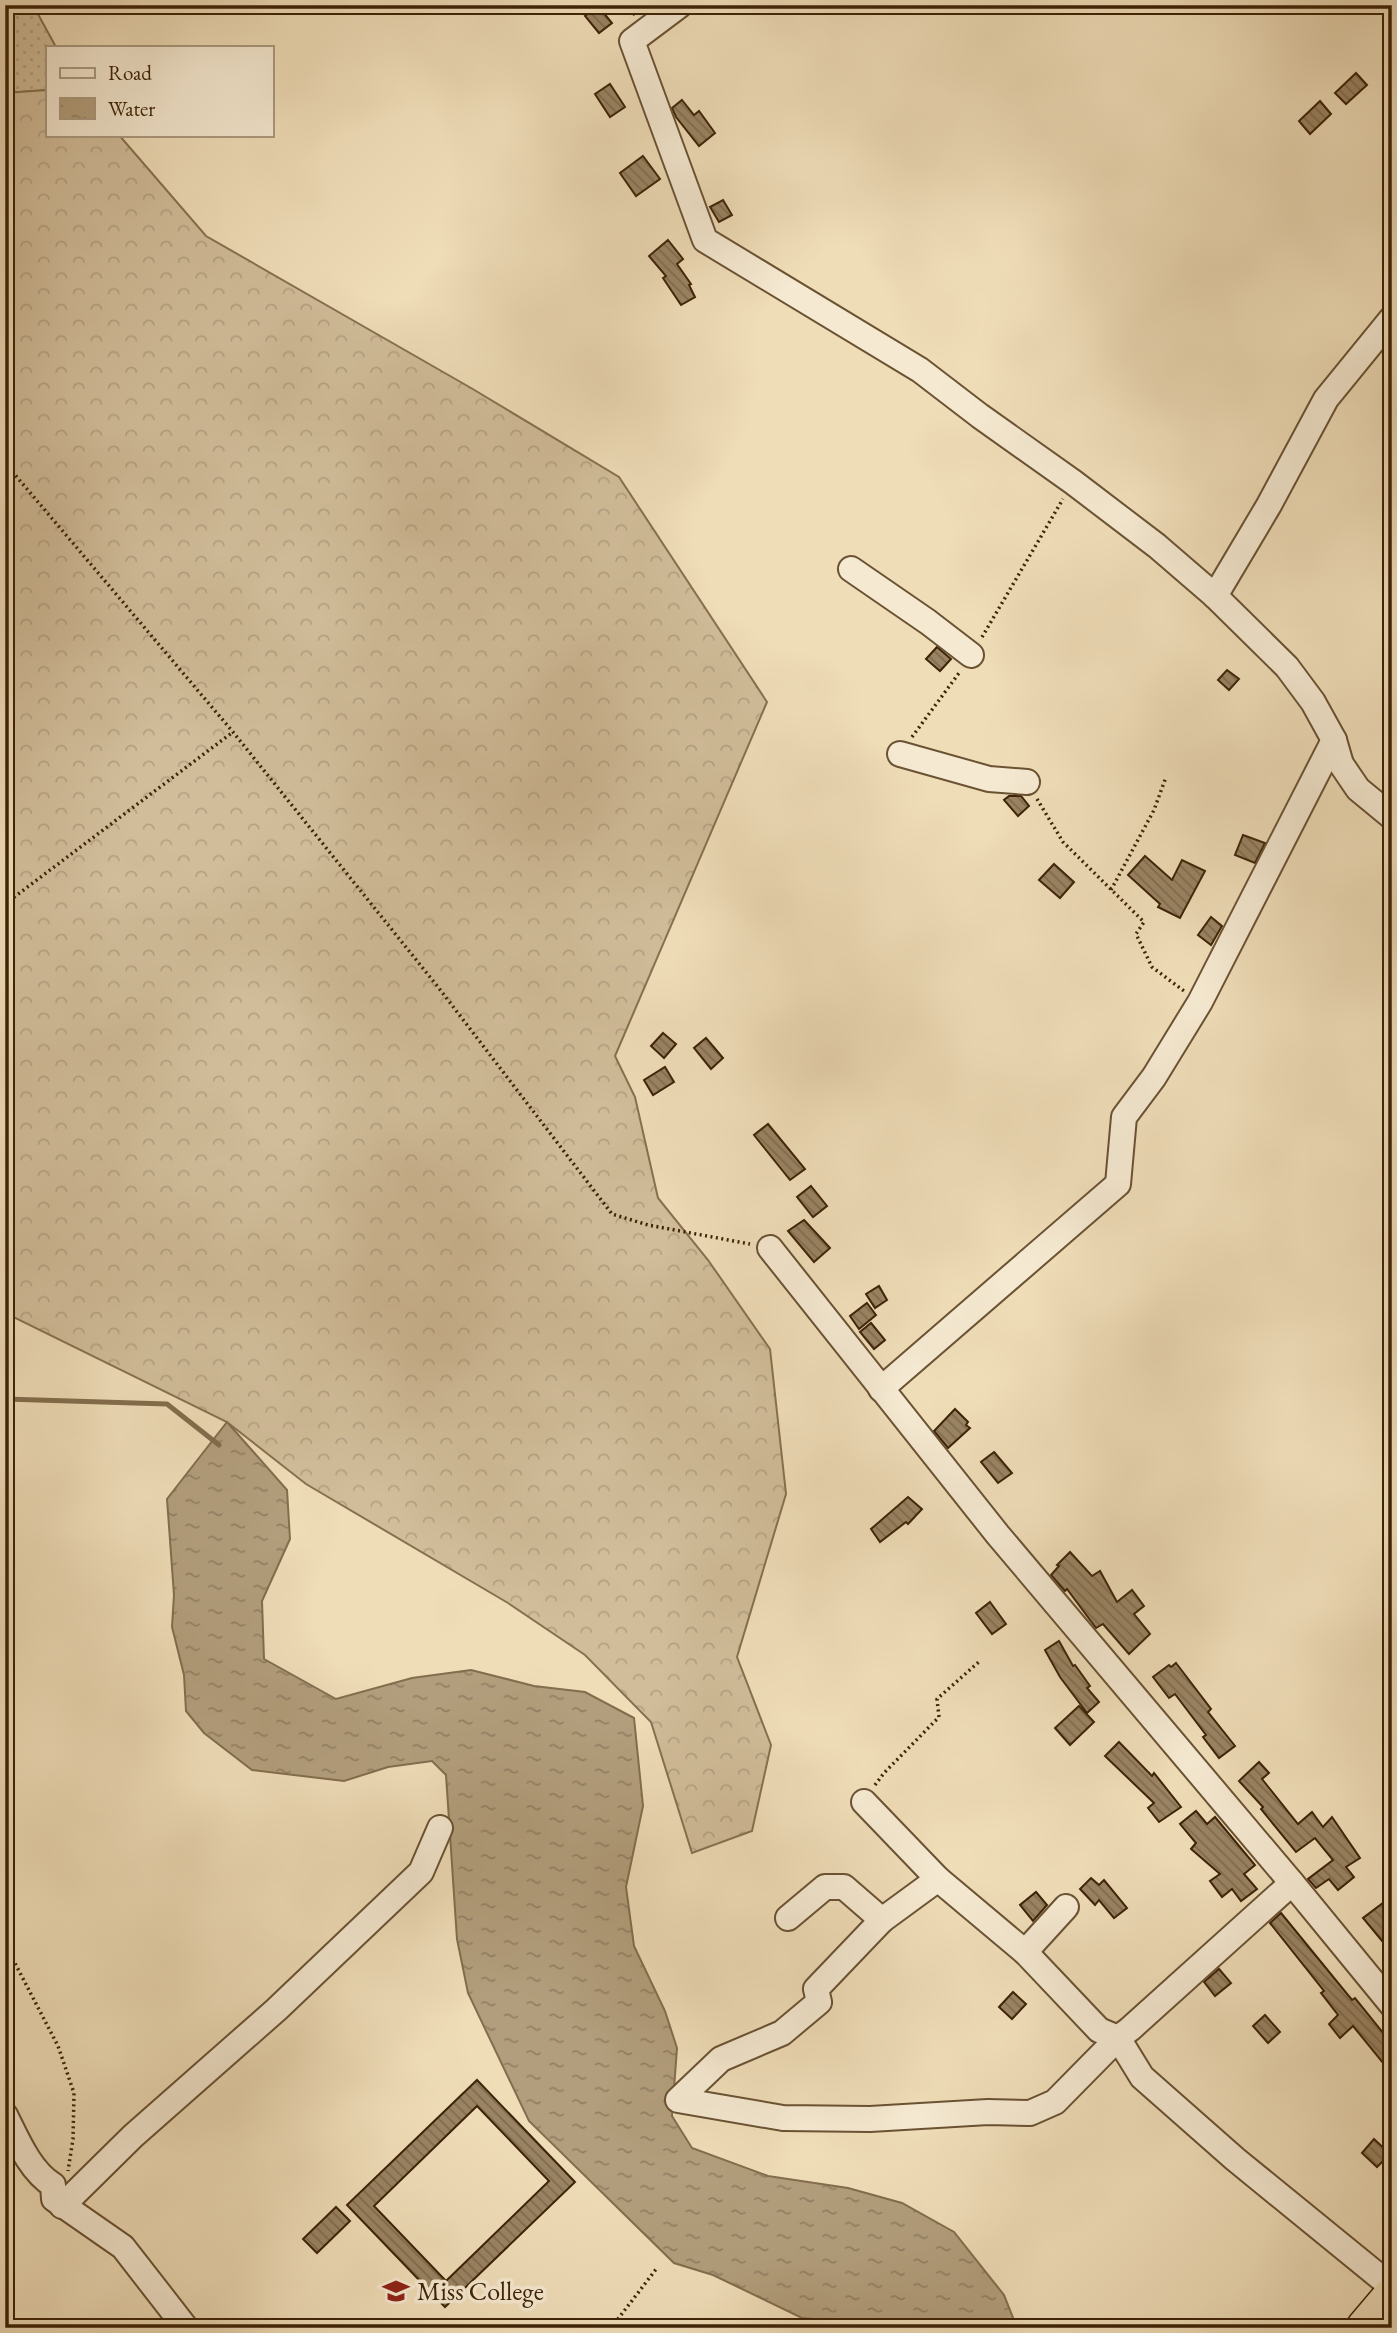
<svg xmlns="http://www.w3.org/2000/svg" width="1397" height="2333" viewBox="0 0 1397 2333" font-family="'EB Garamond',serif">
<defs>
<pattern id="grass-dots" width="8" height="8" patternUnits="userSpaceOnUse" patternTransform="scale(1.75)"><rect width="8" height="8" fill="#d1bd9a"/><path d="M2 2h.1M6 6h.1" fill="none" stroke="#b4a283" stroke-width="1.8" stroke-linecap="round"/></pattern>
<pattern id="forest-crowns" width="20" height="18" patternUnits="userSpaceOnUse" patternTransform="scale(1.75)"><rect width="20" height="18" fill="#d1bd9a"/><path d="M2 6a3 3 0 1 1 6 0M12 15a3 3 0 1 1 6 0" fill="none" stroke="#b4a283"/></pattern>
<pattern id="water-ripples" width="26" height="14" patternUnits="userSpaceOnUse" patternTransform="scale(1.75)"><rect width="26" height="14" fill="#b29e7c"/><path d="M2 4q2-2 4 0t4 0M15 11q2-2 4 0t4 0" fill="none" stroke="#928064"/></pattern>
<pattern id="building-back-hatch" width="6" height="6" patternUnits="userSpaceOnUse" patternTransform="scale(1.75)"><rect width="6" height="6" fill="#9a8463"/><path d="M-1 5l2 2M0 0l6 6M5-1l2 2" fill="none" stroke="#7f6c50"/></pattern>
</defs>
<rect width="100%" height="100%" fill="#efddb8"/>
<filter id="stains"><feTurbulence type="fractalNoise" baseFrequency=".00286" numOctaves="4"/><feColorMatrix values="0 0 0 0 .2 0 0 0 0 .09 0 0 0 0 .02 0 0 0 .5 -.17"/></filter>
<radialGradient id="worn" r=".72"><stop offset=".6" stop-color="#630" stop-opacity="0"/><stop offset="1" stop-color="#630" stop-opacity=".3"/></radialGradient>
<!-- grass -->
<polygon fill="url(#grass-dots)" stroke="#877050" stroke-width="2" points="5,5 33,5 56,47 47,47 47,90 5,93"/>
<!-- forest -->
<polygon fill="url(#forest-crowns)" stroke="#877050" stroke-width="2" points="47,90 47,135 119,135 206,236 471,388 619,477 767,702 615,1056 635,1097 658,1198 708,1260 770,1349 786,1494 737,1657 771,1745 752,1831 692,1853 651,1722 585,1655 508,1603 306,1484 227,1422 5,1313 5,93"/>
<!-- water -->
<polygon fill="url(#water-ripples)" stroke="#836d4d" stroke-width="2" points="227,1422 287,1490 290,1539 262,1601 264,1659 336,1699 412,1678 471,1670 534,1686 585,1692 634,1718 643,1806 626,1887 634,1946 665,2011 677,2048 672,2116 692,2148 768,2176 848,2188 902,2203 954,2232 1004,2295 1017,2328 879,2325 802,2318 713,2275 674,2263 529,2121 468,1993 457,1939 446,1775 432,1761 388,1767 344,1781 252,1770 204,1733 186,1711 184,1675 172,1627 174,1595 167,1499"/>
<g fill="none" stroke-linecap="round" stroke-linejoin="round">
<!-- stream -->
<polyline stroke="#836d4d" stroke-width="5" points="5,1399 167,1404 219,1445"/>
</g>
<!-- building -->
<g fill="url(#building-back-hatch)" stroke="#3d2307" stroke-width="2" fill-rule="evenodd">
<polygon points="598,6 612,23 599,33 585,16"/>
<polygon points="1356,73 1367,85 1346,104 1335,93"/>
<polygon points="610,84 625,107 610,117 595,94"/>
<polygon points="682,100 694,115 699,111 715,133 699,146 676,117 672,108"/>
<polygon points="1320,101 1331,114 1310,134 1299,121"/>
<polygon points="643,156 660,179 636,196 620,173"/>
<polygon points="723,200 732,215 719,222 710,207"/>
<polygon points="668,240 683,259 677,264 691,284 689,285 695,297 681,305 663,278 666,276 649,256"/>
<polygon points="937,647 951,659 940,671 926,659"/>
<polygon points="1227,670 1239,679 1229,690 1218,680"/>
<polygon points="1009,796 1021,796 1029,806 1018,816 1004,800"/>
<polygon points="1243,835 1265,843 1255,863 1235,855"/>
<polygon points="1145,856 1172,880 1182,860 1205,871 1180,918 1158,907 1160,904 1128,875"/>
<polygon points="1054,864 1074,882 1060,898 1039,880"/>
<polygon points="1211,917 1222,926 1211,945 1198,935"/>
<polygon points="663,1033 676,1044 664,1058 651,1046"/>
<polygon points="706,1038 723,1058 711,1069 694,1048"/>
<polygon points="665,1067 674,1082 653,1095 644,1080"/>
<polygon points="768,1124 805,1169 790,1180 754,1135"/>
<polygon points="811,1186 827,1206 813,1217 797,1197"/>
<polygon points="804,1220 830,1248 814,1262 788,1231"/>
<polygon points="879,1286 887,1300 875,1308 866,1294"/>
<polygon points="867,1303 876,1315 859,1329 850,1316"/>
<polygon points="871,1323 885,1340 874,1349 860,1332"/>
<polygon points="955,1409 968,1422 966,1425 970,1428 948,1448 934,1431"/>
<polygon points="994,1452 1012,1473 998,1483 981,1462"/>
<polygon points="908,1497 922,1509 908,1524 906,1522 880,1542 871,1529"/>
<polygon points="1070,1552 1092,1576 1100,1571 1117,1602 1132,1590 1144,1606 1134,1614 1150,1634 1129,1654 1103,1624 1096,1628 1067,1589 1065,1591 1051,1575 1059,1566 1057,1565"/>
<polygon points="990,1602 1006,1624 992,1634 976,1613"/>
<polygon points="1059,1641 1073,1666 1075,1665 1090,1686 1087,1688 1099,1702 1087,1713 1060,1677 1045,1650"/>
<polygon points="1176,1663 1211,1709 1208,1712 1235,1746 1219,1758 1203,1737 1206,1735 1175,1694 1169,1698 1153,1677 1169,1665 1171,1667"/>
<polygon points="1079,1706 1094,1722 1070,1745 1055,1728"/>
<polygon points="1119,1742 1152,1776 1154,1773 1181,1807 1159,1822 1148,1808 1154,1803 1105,1756"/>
<polygon points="1259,1762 1269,1773 1262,1779 1298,1824 1312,1812 1323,1827 1332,1817 1360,1858 1346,1867 1354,1877 1338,1890 1329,1879 1316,1888 1308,1879 1333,1860 1315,1838 1296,1852 1261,1809 1263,1807 1239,1781"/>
<polygon points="1196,1811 1207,1824 1215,1817 1255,1865 1244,1874 1257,1889 1241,1901 1232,1889 1222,1897 1210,1881 1220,1874 1191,1849 1196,1843 1180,1824"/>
<polygon points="1091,1878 1099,1885 1104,1880 1127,1908 1114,1918 1099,1900 1095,1905 1080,1889"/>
<polygon points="1036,1892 1047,1905 1033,1921 1020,1905"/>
<polygon points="1383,1903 1392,1915 1392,1953 1363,1918"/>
<polygon points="1281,1913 1352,2000 1355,1998 1392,2044 1392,2074 1353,2026 1340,2038 1329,2024 1338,2015 1321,1993 1324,1991 1270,1923"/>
<polygon points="1219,1969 1231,1983 1215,1996 1204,1982"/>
<polygon points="1013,1992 1026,2004 1012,2019 999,2007"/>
<polygon points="1265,2015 1280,2032 1268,2043 1253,2026"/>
<path d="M477 2080 575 2182 445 2307 347 2205ZM477 2106 549 2181 446 2281 374 2206Z"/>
<polygon points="1374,2139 1390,2154 1377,2167 1362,2153"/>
<polygon points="336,2207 350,2221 317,2253 303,2239"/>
</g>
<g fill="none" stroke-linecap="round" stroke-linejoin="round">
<defs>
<g id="minor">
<polyline points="680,5 632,41 705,240 920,370 980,416 1073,482 1157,546 1215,596 1287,667 1313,702 1334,740 1341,764 1358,789 1392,817"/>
<polyline points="851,569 928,622 971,655"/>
<polyline points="1215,596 1269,505 1326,399 1392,318"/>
<polyline points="900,754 989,779 1027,782"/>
<polyline points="770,1248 998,1535 1292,1883 1392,2005"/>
<polyline points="881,1389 1118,1184 1124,1117 1154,1077 1200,1002 1334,740"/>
<polyline points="864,1802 938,1879 1025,1952 1099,2030 1118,2038 1142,2077 1235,2159 1392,2287"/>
<polyline points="938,1879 882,1920 816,1989 819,2002 782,2033 721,2059 678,2100 783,2118 870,2119 988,2112 1030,2113 1055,2102 1118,2038 1130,2029 1292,1883"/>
<polyline points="788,1918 825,1887 844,1887 882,1920"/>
<polyline points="1025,1952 1066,1907"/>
<path d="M5 2115C17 2139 30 2171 53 2185L54 2199 123 2247 186 2328"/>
<polyline points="62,2206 133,2136 276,2010 421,1872 440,1828"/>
</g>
<polyline id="highway" points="1365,2328 1392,2296"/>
</defs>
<!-- minor casing -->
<use href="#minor" stroke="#6a5233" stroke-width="28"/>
<!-- highway casing -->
<use href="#highway" stroke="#3d2307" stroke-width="40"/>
<!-- path -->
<g stroke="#3d2307" stroke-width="3.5" stroke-dasharray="2 3.5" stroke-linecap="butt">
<polyline points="627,5 635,15"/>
<polyline points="5,463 233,732 438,987 612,1214 648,1225 750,1244"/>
<polyline points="982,637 1063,499"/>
<polyline points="912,737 959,673"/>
<polyline points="1037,799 1063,842 1144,922 1136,934 1152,967 1184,991"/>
<polyline points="1111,890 1154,810 1166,777"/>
<polyline points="5,904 233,732"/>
<polyline points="875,1785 884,1773 939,1717 937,1699 981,1660"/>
<polyline points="5,1944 58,2046 74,2093 73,2139 68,2171"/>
<polyline points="611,2328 657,2268"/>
</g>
<!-- minor -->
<use href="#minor" stroke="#f5e9d1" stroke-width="24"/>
<!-- highway -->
<use href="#highway" stroke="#efddb8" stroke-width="37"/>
</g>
<!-- icons -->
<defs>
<symbol id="school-bare" viewBox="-9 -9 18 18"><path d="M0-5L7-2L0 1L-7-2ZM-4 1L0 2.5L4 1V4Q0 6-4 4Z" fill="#8f2418" stroke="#f5e9d1" stroke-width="2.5" paint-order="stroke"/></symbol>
</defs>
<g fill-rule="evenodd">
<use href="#school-bare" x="377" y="2272" width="38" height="38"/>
</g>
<g text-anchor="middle" stroke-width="7" stroke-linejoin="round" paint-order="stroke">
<!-- poi labels -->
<g font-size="26" fill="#3d2307" stroke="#f5e9d1" text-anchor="start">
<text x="417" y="2300">Miss College</text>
</g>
</g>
<!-- margin -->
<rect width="1397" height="2333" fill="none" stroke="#efddb8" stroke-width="28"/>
<rect x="7" y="7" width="1383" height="2319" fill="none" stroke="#3d2307" stroke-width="3.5"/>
<rect x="14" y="14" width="1369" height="2305" fill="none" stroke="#3d2307" stroke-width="2"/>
<!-- legend -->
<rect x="46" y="46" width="228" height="91" fill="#f5e9d1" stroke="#ab9a80" stroke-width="2"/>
<rect x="60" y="68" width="35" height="10" fill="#f5e9d1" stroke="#ab9a80" stroke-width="2"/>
<text x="108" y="80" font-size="21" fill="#3d2307">Road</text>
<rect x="60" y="98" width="35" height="21" fill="url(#water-ripples)" stroke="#ab9a80" stroke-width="2"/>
<text x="108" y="116" font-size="21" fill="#3d2307">Water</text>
<rect width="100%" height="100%" filter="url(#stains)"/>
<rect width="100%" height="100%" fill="url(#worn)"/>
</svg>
